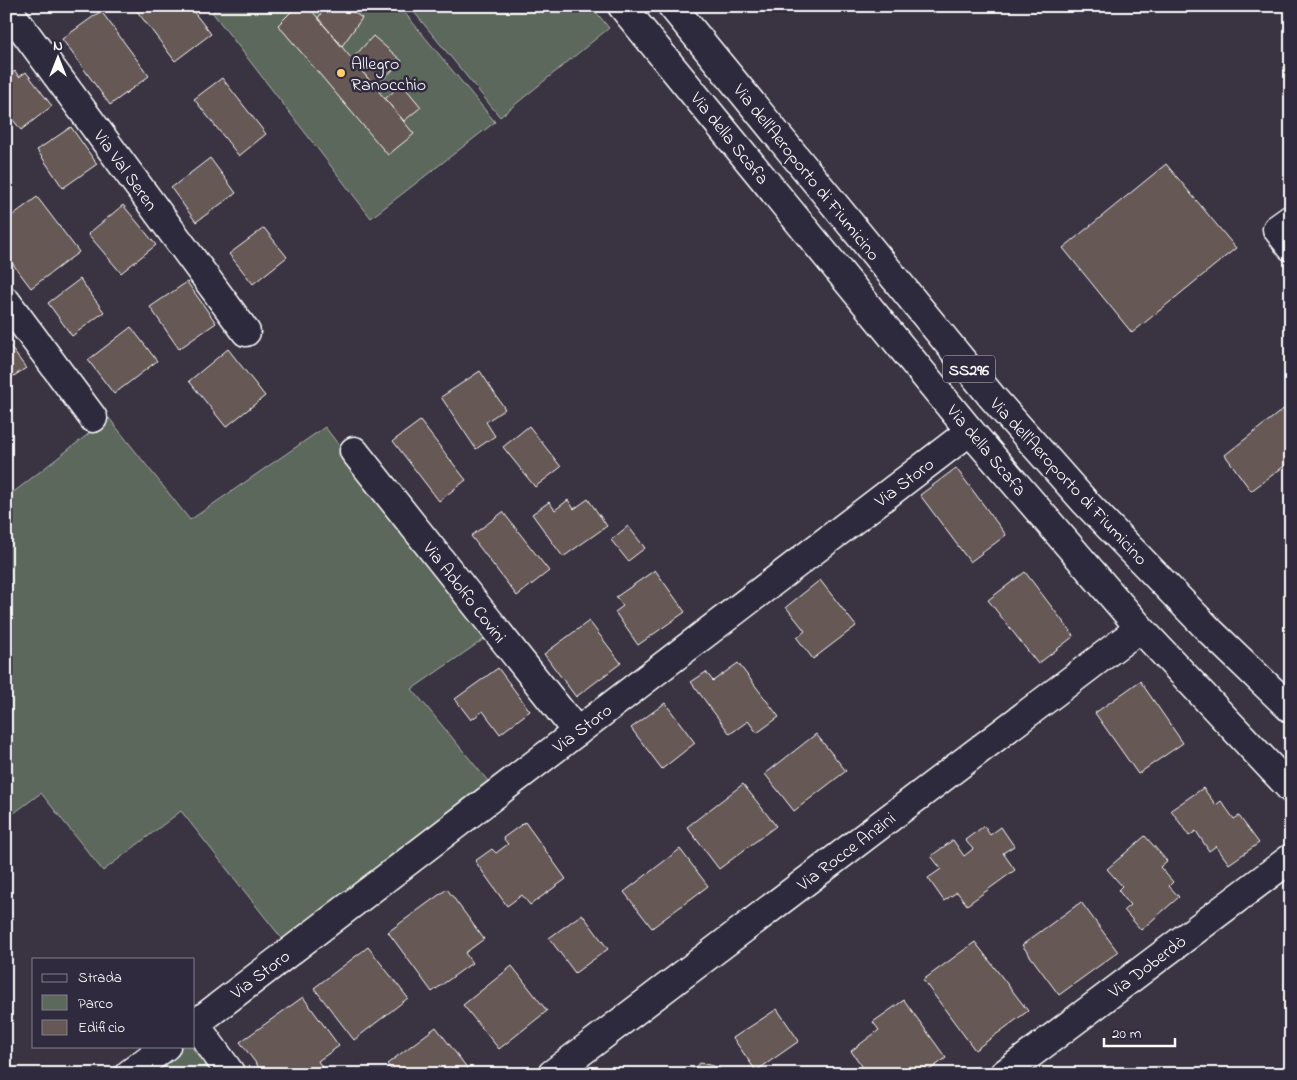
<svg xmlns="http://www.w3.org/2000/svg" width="1297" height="1080" viewBox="0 0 1297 1080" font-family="'Indie Flower',sans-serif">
<rect width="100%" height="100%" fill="#3a3342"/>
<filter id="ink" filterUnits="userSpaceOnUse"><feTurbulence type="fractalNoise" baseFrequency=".02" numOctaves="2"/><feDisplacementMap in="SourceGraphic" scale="10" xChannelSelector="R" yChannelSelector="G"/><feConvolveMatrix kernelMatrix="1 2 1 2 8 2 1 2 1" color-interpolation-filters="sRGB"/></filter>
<g filter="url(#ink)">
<!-- green -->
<g fill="#5c685c" stroke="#aeb4ae">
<polygon points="219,6 399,6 495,122 371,218 212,12"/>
<polygon points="409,6 591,6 609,28 500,117"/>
<polygon points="109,418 190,520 325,427 487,637 412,689 488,781 283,940 181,811 103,871 41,793 6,819 6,498"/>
<polygon points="182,1046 191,1046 212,1074 145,1074"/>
</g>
<!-- building -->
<g fill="#665854" stroke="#fff">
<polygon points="133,6 189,6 211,34 175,61"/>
<polygon points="297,6 308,6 414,134 388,155 278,25"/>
<polygon points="326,6 345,6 362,18 342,46 318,18"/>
<polygon points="101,11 149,76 110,105 62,39"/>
<polygon points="373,36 402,61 375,87 352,59"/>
<polygon points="15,71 19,77 26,72 52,106 21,130 6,111 6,87 9,85 6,78"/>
<polygon points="222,78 266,134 239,156 194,99"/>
<polygon points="402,84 421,107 404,121 385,99"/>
<polygon points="71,127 97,164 63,188 37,150"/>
<polygon points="210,158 236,193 196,222 171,188"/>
<polygon points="1166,164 1236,248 1132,333 1063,248"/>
<polygon points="37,197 79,252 31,288 6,255 6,220"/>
<polygon points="123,205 156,245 121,273 88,234"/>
<polygon points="264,228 287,257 253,284 229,254"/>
<polygon points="80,279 104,312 72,336 48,303"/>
<polygon points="187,282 216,323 179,349 150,307"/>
<polygon points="131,327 157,361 114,394 88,360"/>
<polygon points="6,341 26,368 6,381"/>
<polygon points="228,349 265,396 226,427 189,381"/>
<polygon points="480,371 505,409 486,422 495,436 476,449 441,397"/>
<polygon points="1291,403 1291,461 1251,491 1225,455"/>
<polygon points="420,421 466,480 439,501 393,441"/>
<polygon points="529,426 561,467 535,487 503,447"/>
<polygon points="956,468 1006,535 970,562 920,495"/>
<polygon points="588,499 607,526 563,557 532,514 549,502 555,510 568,500 574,509"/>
<polygon points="503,512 549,571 517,596 471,536"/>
<polygon points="628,526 645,548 628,561 611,540"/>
<polygon points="655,570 685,612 638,645 615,612 623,606 616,597"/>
<polygon points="1025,572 1074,636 1038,664 988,600"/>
<polygon points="820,580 856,626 813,659 797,638 805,631 786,607"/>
<polygon points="589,621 621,663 576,697 544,654"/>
<polygon points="738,663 779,717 757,733 748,721 730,734 691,682 706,672 713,681"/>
<polygon points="498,668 530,711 500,734 483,711 471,720 455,699"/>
<polygon points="1140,681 1183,743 1138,774 1095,713"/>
<polygon points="665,703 695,743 662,769 631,728"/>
<polygon points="816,734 846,771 794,811 765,774"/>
<polygon points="743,784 776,826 719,869 687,827"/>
<polygon points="1203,788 1216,805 1221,801 1234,819 1239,816 1259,843 1229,864 1216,846 1209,851 1196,831 1189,836 1171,810"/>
<polygon points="525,822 566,879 530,905 522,895 507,906 475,861 492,849 496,853 508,844 503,838"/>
<polygon points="984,826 990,835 1001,827 1014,846 1003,853 1015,870 967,905 957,892 944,901 928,878 941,869 931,856 953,840 964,856 973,849 965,840"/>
<polygon points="1145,836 1167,861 1160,867 1173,882 1169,886 1179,897 1141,930 1124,910 1130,905 1118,890 1122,886 1107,869"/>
<polygon points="680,849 708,886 652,928 624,892"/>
<polygon points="447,889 484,939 465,953 472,963 432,992 388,932"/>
<polygon points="1081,902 1118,952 1059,995 1022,945"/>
<polygon points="582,914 608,949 575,973 549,938"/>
<polygon points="975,942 1028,1011 975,1050 923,980"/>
<polygon points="368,947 408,998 354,1040 314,988"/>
<polygon points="512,966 547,1011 499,1049 463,1005"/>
<polygon points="303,997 339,1046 318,1061 323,1069 316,1074 264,1074 240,1042"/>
<polygon points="904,1000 946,1058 924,1074 868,1074 851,1051 879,1030 873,1022"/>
<polygon points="777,1009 799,1041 756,1071 733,1038"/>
<polygon points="436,1027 468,1069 461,1074 395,1074 387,1064"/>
<polygon points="700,1063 718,1067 723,1074 686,1074"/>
</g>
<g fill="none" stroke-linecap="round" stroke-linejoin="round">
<defs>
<g id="minor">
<polyline points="622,6 970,431 1140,628 1291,789"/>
<polyline points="7,8 246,332"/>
<polyline points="1291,219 1277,229 1291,247"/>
<polyline points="6,301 93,418"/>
<polyline points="354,451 577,732"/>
<polyline points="195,1024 231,1074"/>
<polyline points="194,1025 970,431"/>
<polyline points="129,1074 166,1046"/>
<polyline points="552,1074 1140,628"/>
<polyline points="1004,1074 1291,858"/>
</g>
<polyline id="major" points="672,6 992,397 1085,502 1211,632 1291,709"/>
</defs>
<!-- minor casing -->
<use href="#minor" stroke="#fff" stroke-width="31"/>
<!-- major casing -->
<use href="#major" stroke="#fff" stroke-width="31"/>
<!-- minor -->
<use href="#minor" stroke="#2f2a3d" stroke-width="28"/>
<!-- major -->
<use href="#major" stroke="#2f2a3d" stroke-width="28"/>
</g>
</g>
<!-- markers -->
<circle fill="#ffd166" stroke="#2f2a3d" stroke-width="2" cx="341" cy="73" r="5"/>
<g text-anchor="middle" stroke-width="5" stroke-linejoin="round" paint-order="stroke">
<!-- shield labels -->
<rect fill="#2f2a3d" stroke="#c1bfc5" stroke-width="1" x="943" y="355.5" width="52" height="27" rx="4"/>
<g font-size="16" font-weight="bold" fill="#fff">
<text x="969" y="375">SS296</text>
</g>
<!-- poi labels -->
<g font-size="18" fill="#fff" stroke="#2f2a3d" text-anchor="start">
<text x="351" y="69">Allegro<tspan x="351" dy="21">Ranocchio</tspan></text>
</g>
<!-- street labels -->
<g font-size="18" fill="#fff" stroke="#2f2a3d">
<text transform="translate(730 138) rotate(51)" y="6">Via della Scafa</text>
<text transform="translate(126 170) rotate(54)" y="6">Via Val Seren</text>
<text transform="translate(807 172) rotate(51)" y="6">Via dell'Aeroporto di Fiumicino</text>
<text transform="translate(987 450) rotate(50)" y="6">Via della Scafa</text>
<text transform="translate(1069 481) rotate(47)" y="6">Via dell'Aeroporto di Fiumicino</text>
<text transform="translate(904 482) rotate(-37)" y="6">Via Storo</text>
<text transform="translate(465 592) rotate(52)" y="6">Via Adolfo Covini</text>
<text transform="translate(582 728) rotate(-37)" y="6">Via Storo</text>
<text transform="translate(846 851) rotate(-37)" y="6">Via Rocce Anzini</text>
<text transform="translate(1147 966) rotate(-37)" y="6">Via Doberdò</text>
<text transform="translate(260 974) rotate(-37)" y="6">Via Storo</text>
</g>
</g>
<!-- margin -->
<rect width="1297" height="1080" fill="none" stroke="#2f2a3d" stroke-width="25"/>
<rect x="12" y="12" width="1272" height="1055" fill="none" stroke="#fff" stroke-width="2" filter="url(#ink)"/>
<!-- legend -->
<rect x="32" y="958" width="162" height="90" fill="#2f2a3d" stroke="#827f8b"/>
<rect x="42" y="974" width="25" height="8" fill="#2f2a3d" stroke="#827f8b"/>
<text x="78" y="982" font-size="15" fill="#ffffff">Strada</text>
<rect x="42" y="995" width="25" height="15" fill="#5c685c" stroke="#827f8b"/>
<text x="78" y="1008" font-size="15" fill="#ffffff">Parco</text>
<rect x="42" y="1020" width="25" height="15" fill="#665854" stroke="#827f8b"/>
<text x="78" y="1032" font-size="15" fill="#ffffff">Edificio</text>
<!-- north arrow -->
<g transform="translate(58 58)" stroke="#2f2a3d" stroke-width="4" paint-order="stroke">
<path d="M0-4L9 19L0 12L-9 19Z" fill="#ffffff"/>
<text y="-8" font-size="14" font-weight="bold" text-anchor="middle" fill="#ffffff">N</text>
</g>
<!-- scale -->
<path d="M1104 1038v8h71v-8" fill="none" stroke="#ffffff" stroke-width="2.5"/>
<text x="1112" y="1038" font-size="15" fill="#ffffff" stroke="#2f2a3d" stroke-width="4" paint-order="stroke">20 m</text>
</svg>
